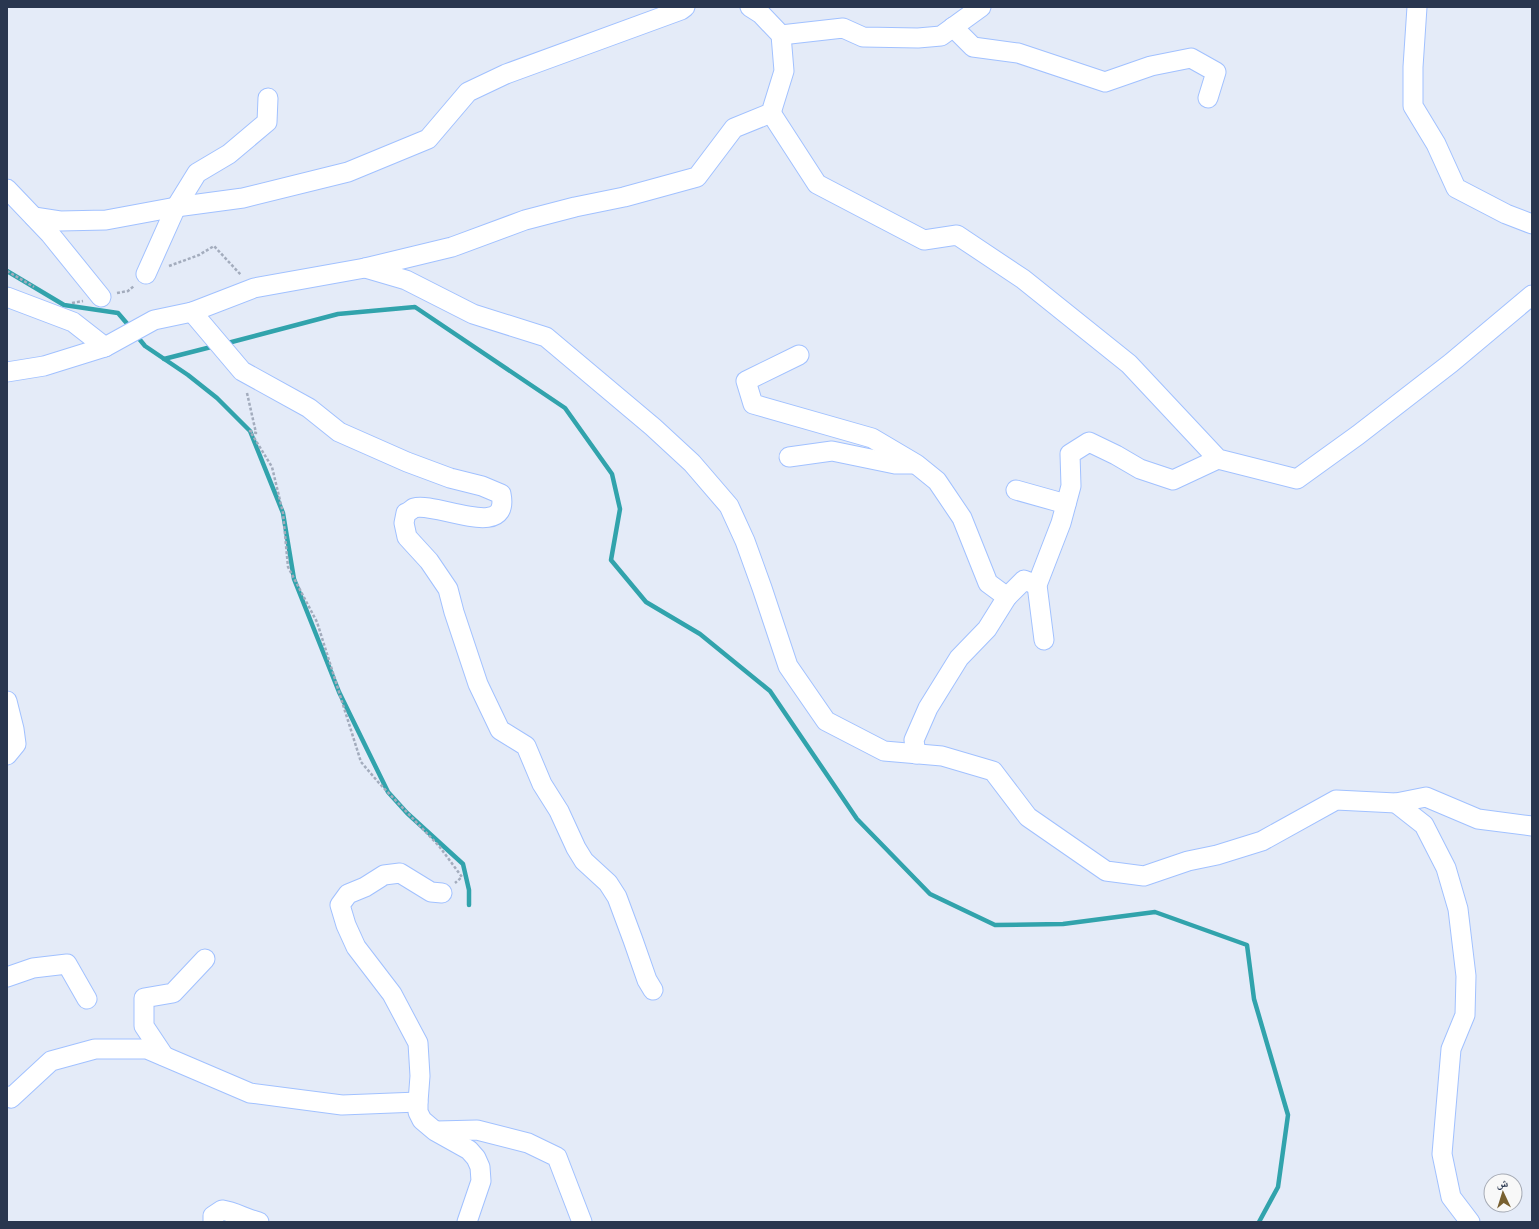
<svg xmlns="http://www.w3.org/2000/svg" width="1539" height="1229" viewBox="0 0 1539 1229" font-family="Karla,'Noto Naskh Arabic',sans-serif">
<rect width="100%" height="100%" fill="#e4ebf8"/>
<g fill="none" stroke-linecap="round" stroke-linejoin="round">
<!-- stream -->
<g stroke="#31a3ac" stroke-width="4.5">
<polyline points="7,271 64,305 118,313 130,327"/>
<polyline points="136,335 145,346 188,375 217,398 250,431 283,513 294,579 339,692 388,792 407,813 463,864 469,890 469,905"/>
<polyline points="224,344 338,314 415,307 565,408 612,474 620,509 611,560 646,602 700,634 770,691 857,819 930,894 995,925 1063,924 1155,912 1247,945 1254,999 1288,1115 1278,1187 1259,1222"/>
<polyline points="164,359 215,346"/>
</g>
<defs>
<g id="minor">
<polyline points="1417,7 1413,67 1413,106 1436,144 1456,188 1506,214 1532,224"/>
<polyline points="953,27 973,47 1018,53 1105,82 1151,66 1191,58 1216,72 1208,98"/>
<polyline points="781,35 843,28 863,37 918,38 941,36 981,7"/>
<polyline points="771,113 817,184 924,240 957,235 1023,279 1129,364 1218,459 1297,479 1358,435 1451,363 1532,295"/>
<polyline points="7,189 50,234 101,297"/>
<polyline points="34,217 60,221 106,220 176,207 243,198 348,172 428,139 468,92 506,74 681,10 685,7"/>
<polyline points="365,268 406,280 473,314 546,337 653,427 692,463 729,506 745,541 762,588 788,666 826,721 884,751 942,756 993,771 1028,817 1106,871 1144,876 1188,861 1217,855 1262,841 1336,800 1396,803 1426,797 1478,819 1532,826"/>
<polyline points="146,274 176,207 197,173 229,154 267,122 268,98"/>
<polyline points="7,297 73,322 105,347"/>
<path d="M192 312 242 371 309 408 339 432 407 462 450 478 482 486 501 494C511 542 435 501 414 508 412 509 409 512 406 513L404 523 407 537 429 561 448 589 454 612 478 684 500 730 526 746 542 784 559 811 576 848 584 861 608 883 617 897 633 940 647 980 653 990"/>
<polyline points="799,355 746,381 753,404 872,438 916,464 937,481 962,518 988,583 1007,597"/>
<polyline points="7,372 44,366 105,347 154,320 192,312 254,288 365,268 452,247 525,220 575,207 624,197 697,177 734,128 771,113 784,71 781,35 761,14 750,7"/>
<polyline points="789,457 832,451 895,464 912,464"/>
<polyline points="1016,490 1066,504"/>
<polyline points="1044,640 1037,585 1061,523 1071,486 1070,454 1089,442 1116,455 1140,469 1173,480 1218,459"/>
<polyline points="7,701 14,729 16,744 7,755"/>
<polyline points="916,754 914,740 928,708 959,658 987,629 1007,597 1024,580 1037,585"/>
<polyline points="1396,803 1424,825 1446,868 1458,909 1466,976 1465,1015 1451,1049 1442,1154 1451,1197 1470,1222"/>
<polyline points="442,893 431,892 400,873 384,875 365,887 348,894 340,905 346,925 356,947 392,994 418,1043 420,1076 418,1102 418,1112 422,1120 435,1131 469,1150 476,1158 480,1167 481,1181 467,1222"/>
<polyline points="7,977 33,968 67,964 87,999"/>
<polyline points="164,1056 144,1026 144,998 173,993 205,959"/>
<polyline points="7,1096 11,1098 51,1061 95,1049 147,1049 250,1093 342,1105 418,1102"/>
<polyline points="437,1131 477,1130 528,1143 557,1157 582,1222"/>
<path d="M213 1222V1216L222 1210C235 1212 246 1219 259 1222"/>
</g>
</defs>
<!-- minor casing -->
<use href="#minor" stroke="#a1c1ff" stroke-width="21"/>
<!-- path -->
<g stroke="#a3acbd" stroke-width="2.5" stroke-dasharray="3 2" stroke-linecap="butt">
<polyline points="169,266 199,255 214,246 241,275"/>
<polyline points="7,271 34,287"/>
<polyline points="117,293 128,291 134,286"/>
<polyline points="72,303 83,301"/>
<polyline points="247,393 256,433 250,431 272,467 283,513 288,567 317,622 361,762 379,783 439,846 462,877 455,883"/>
</g>
<!-- minor -->
<use href="#minor" stroke="#fff" stroke-width="19"/>
</g>
<!-- border -->
<rect width="1539" height="1229" fill="none" stroke="#29364f" stroke-width="16"/>
<!-- north arrow -->
<g transform="translate(1503 1193) rotate(356)"><circle r="19" fill="#f8f8f8" stroke="#a5aab4"/>
<path d="M0-3L7 15L0 10L-7 15Z" fill="#786030"/>
<text y="-6" font-size="11" font-weight="bold" text-anchor="middle" fill="#29364f">ش</text>
</g>
</svg>
